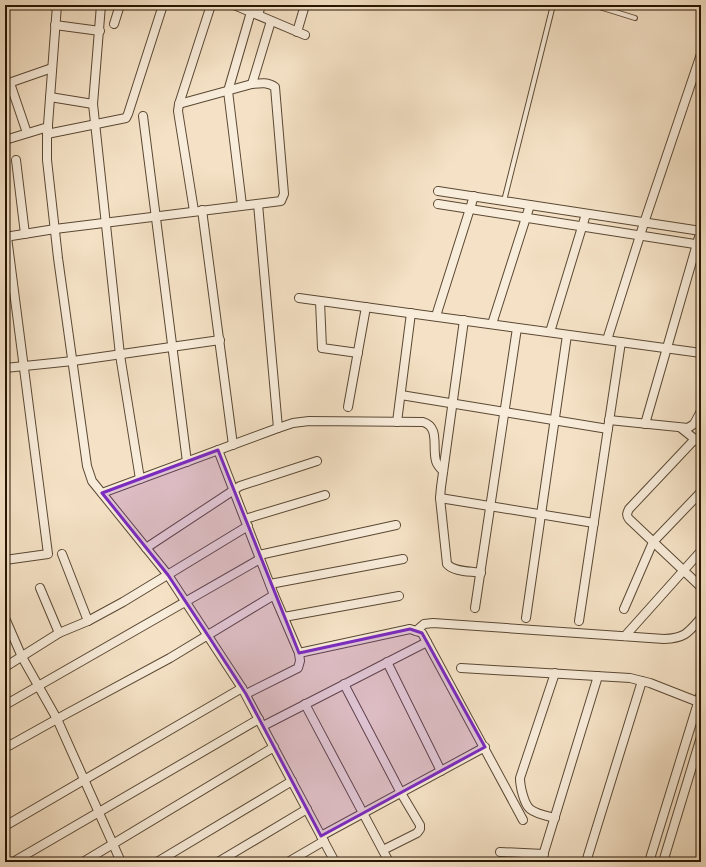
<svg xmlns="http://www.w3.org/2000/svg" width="706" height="867" viewBox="0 0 706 867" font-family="'Libre Bodoni',serif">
<rect width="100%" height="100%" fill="#f5e2c6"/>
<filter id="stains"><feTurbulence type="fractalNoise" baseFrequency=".005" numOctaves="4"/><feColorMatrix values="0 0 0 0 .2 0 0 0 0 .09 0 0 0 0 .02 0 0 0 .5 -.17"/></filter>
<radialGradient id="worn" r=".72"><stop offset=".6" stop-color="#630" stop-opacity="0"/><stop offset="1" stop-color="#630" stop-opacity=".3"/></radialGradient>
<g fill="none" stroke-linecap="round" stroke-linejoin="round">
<defs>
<g id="service">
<polyline points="593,5 635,18"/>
<polyline points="504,201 553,5"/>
</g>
<g id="minor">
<polyline points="57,5 47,138 47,160 58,258 87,466 92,481 168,575 242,688 335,862"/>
<polyline points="101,5 93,104 120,355 140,479"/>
<polyline points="234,5 305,35"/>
<polyline points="258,15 261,5"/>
<polyline points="114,24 120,5"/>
<polyline points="55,25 100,31"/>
<polyline points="297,32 305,5"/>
<polyline points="10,83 27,133"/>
<polyline points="6,84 52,68"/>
<polyline points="252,84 271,21"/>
<polyline points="50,97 93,104"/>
<polyline points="143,116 187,462"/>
<polyline points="47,134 126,118 128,114 163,5"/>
<polyline points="5,140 48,127"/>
<polyline points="16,160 25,234"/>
<polyline points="438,191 701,231"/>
<polyline points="258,204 278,428"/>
<polyline points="438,204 701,245"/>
<polyline points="242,205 228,91 251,12"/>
<polyline points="202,210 233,445"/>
<polyline points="194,211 178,111 179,104 211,5"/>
<path d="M5 237 55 229 281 201 284 194 275 87C268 82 261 83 252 84L179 104"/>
<polyline points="299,298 701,353"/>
<polyline points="320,301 322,348 358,353"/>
<polyline points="436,316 474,196"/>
<path d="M464 320 441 487 440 498 447 564C454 572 470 571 481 573"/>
<polyline points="492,324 530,205"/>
<polyline points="550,332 586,214"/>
<polyline points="607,340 644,223 701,54"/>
<polyline points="5,368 73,361 220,340"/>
<polyline points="401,395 608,429"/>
<polyline points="348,407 366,307"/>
<polyline points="609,420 688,428 694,424 701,411"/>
<polyline points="397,422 411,313"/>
<polyline points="645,424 701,230"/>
<polyline points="681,428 701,444"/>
<path d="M695 439 629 509C627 513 626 515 629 519L701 587"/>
<path d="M102 493 278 428 293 423 309 421 423 422C440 427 432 447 436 461 437 465 440 468 443 471"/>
<polyline points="440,498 594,523"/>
<polyline points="245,519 325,495"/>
<polyline points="146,548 240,486 317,461"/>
<polyline points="62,554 88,621"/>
<polyline points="259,555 396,525"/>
<polyline points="5,560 48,554 7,237"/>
<polyline points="270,584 403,559"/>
<polyline points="40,588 59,633"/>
<polyline points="475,608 517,328"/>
<polyline points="624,609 653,542 701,492"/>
<polyline points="284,617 399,596"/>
<polyline points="5,618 22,657 57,719 121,862"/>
<polyline points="526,618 567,335"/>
<polyline points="579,621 621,342"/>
<path d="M416 631 424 624 433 623 664 639C685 638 688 633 701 618"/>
<polyline points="625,636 701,551"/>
<polyline points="299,653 410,629 422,633 523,820"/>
<polyline points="387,662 441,771"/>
<polyline points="5,667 59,633 88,621 123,602 248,526"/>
<polyline points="461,668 630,678 650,683 701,703"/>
<polyline points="344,684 401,793 420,825 420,829 417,833 383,850"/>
<polyline points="246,694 298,668 300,661 299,653 274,595"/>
<polyline points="305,704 389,862"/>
<polyline points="5,705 260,559"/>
<polyline points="263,726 427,642"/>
<polyline points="5,748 66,714 170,658 274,595 218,450"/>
<path d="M555 818C547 816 536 814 530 809 524 804 520 786 520 778L555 673"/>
<polyline points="5,826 242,688"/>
<polyline points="321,836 485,747"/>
<polyline points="500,852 544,854"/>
<polyline points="13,862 259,719"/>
<polyline points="83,862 274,747"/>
<polyline points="157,862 292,781"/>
<polyline points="218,862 307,809"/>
<polyline points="288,862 324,841"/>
<polyline points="541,862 598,676"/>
<polyline points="586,862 642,681"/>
<polyline points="649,862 701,693"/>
<polyline points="663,862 701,737"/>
</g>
</defs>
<!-- service casing -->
<use href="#service" stroke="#5a4833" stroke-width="6"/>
<!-- minor casing -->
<use href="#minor" stroke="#5a4833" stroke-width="10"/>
<!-- service -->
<use href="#service" stroke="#f8ecda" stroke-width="4"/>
<!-- minor -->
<use href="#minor" stroke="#f8ecda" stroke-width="8"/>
</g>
<!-- marked area -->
<path fill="#7b2cbf" fill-opacity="0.2" stroke="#7b2cbf" stroke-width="3" stroke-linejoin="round" d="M218 450 299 653 410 629 422 633 485 747 321 836 246 694 209 637 168 575 102 493Z"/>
<!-- margin -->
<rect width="706" height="867" fill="none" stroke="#f5e2c6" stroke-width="20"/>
<rect x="6" y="6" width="694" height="855" fill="none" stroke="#261502" stroke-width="2"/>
<rect x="10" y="10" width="686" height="847" fill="none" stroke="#261502"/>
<rect width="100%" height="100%" filter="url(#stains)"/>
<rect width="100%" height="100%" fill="url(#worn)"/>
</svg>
